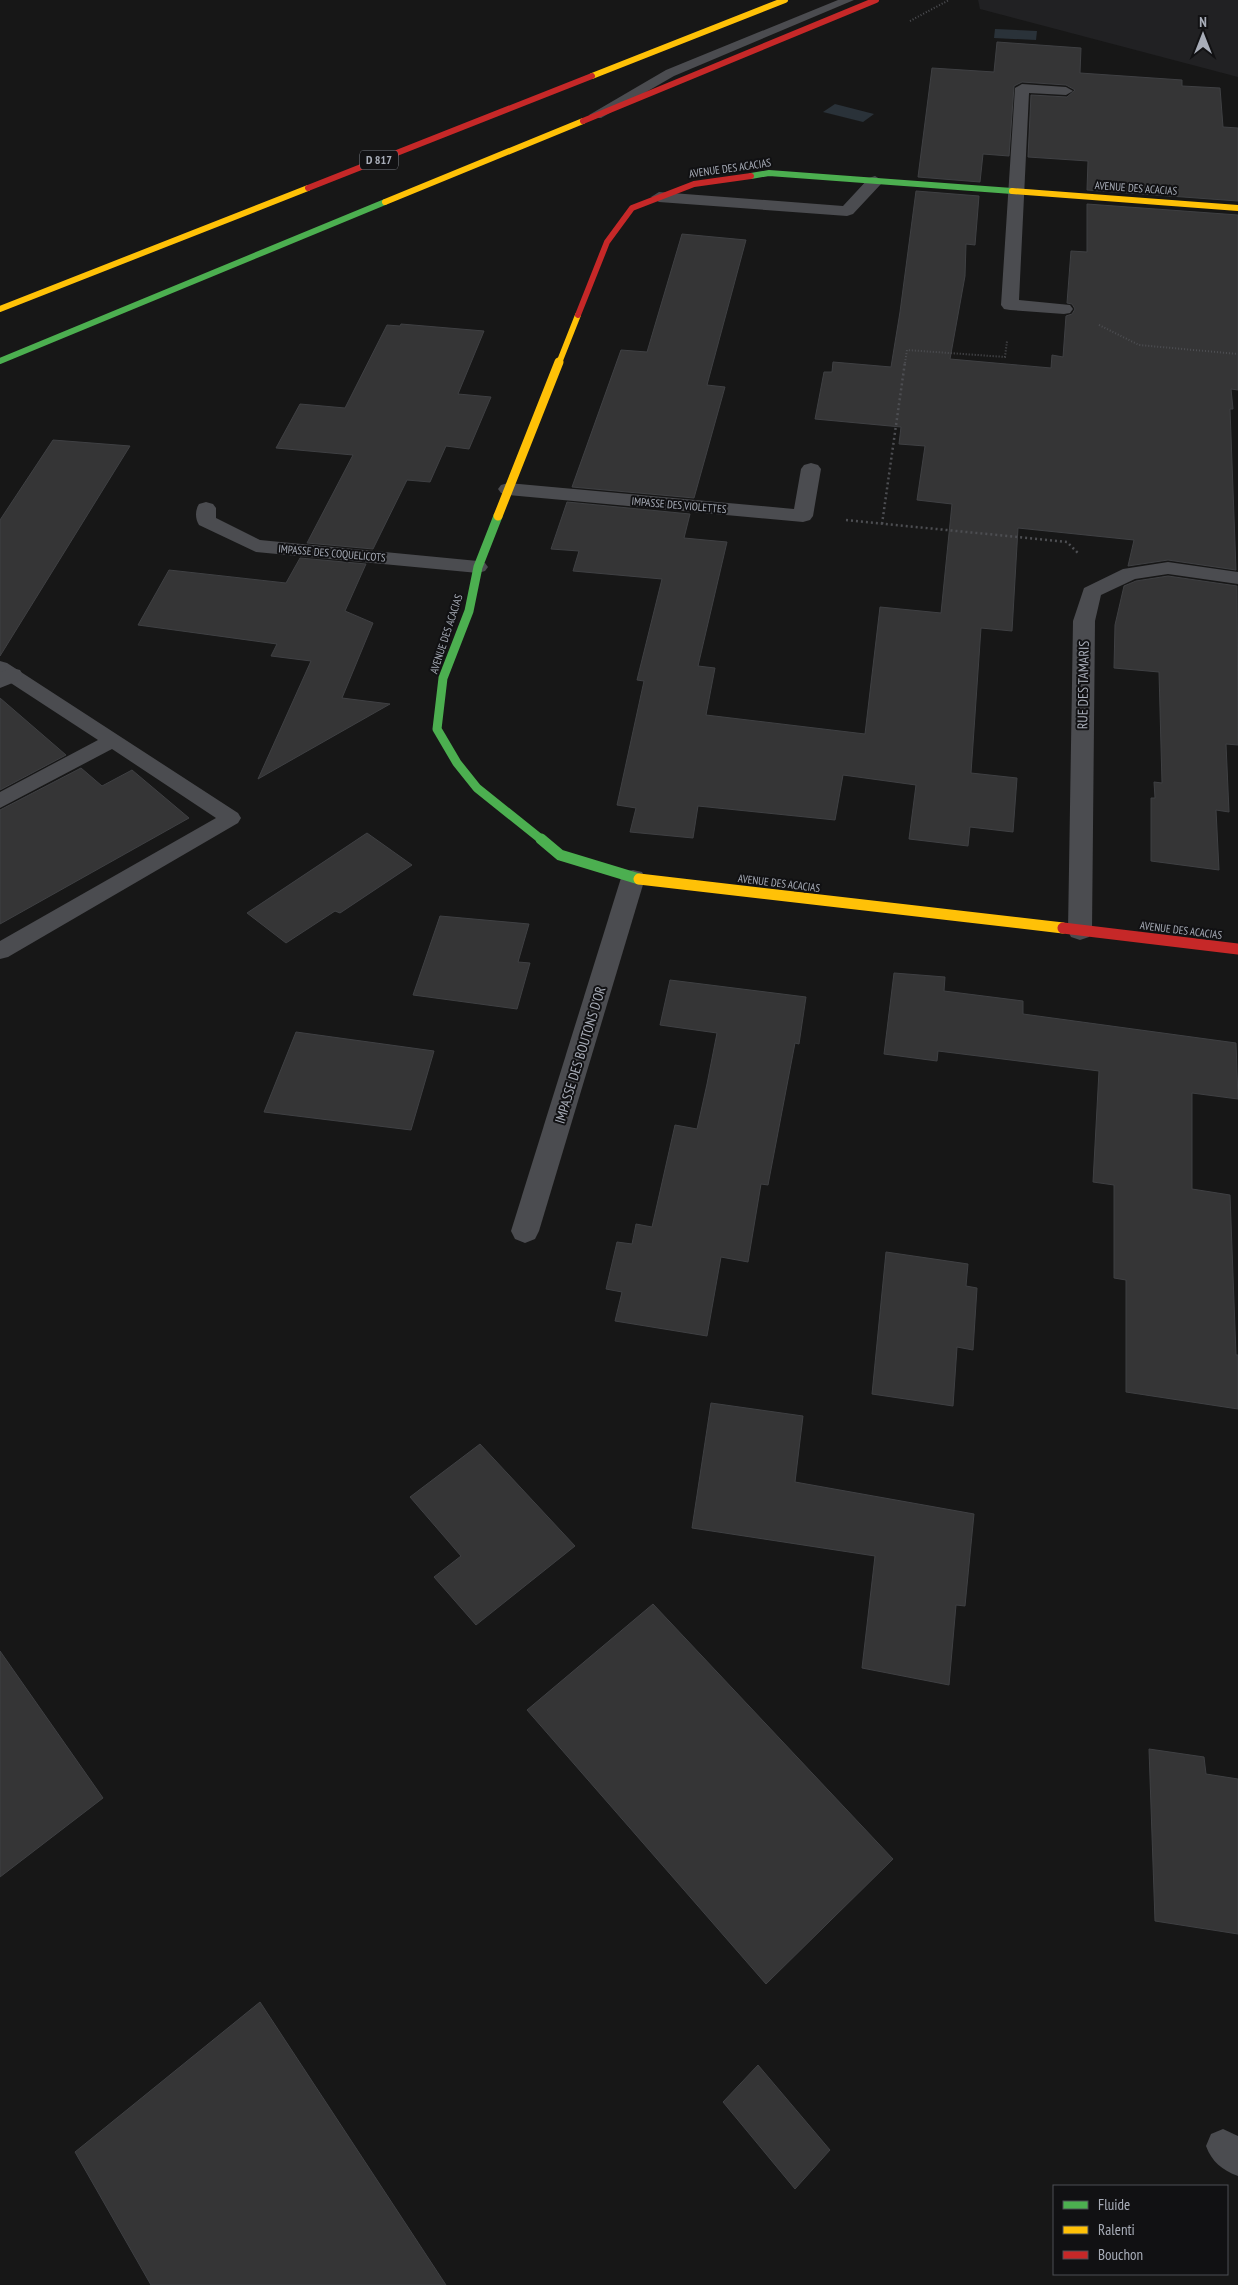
<svg xmlns="http://www.w3.org/2000/svg" width="1238" height="2285" viewBox="0 0 1238 2285" font-family="'PT Sans Narrow',sans-serif">
<rect width="100%" height="100%" fill="#171717"/>
<!-- built -->
<polygon fill="#212123" points="978,0 1238,0 1238,77 980,9"/>
<!-- water -->
<g fill="#2a3239">
<polygon points="995,29 1037,31 1036,40 994,38"/>
<polygon points="835,104 874,114 863,122 823,112"/>
</g>
<!-- building -->
<g fill="#353536" stroke="#3f4043">
<polygon points="997,42 1081,48 1080,73 1182,80 1182,86 1220,88 1223,127 1238,128 1238,201 1087,190 1088,161 1028,157 1031,95 1067,97 1075,90 1066,85 1022,82 1014,86 1009,156 983,154 980,182 918,177 932,68 994,72"/>
<polygon points="916,191 979,196 975,245 966,244 965,276 950,359 1051,368 1052,355 1063,357 1066,316 1072,314 1075,309 1072,304 1067,303 1071,251 1087,252 1087,204 1238,215 1238,390 1231,389 1233,409 1230,409 1236,570 1168,560 1128,566 1134,540 1018,528 1012,631 981,628 971,773 1017,778 1013,832 970,827 968,846 909,839 916,785 843,775 835,820 698,806 693,838 630,832 636,808 617,805 644,681 637,680 662,579 573,571 579,551 551,549 567,502 690,514 684,538 727,542 698,666 715,668 706,715 865,734 880,607 941,613 952,504 917,500 925,446 899,444 901,427 815,419 824,372 832,372 833,362 891,367 900,312"/>
<polygon points="682,234 746,240 707,385 725,387 694,498 572,487 621,350 647,352"/>
<polygon points="401,324 484,331 458,394 491,397 469,449 446,446 430,482 407,480 373,549 307,543 353,455 276,448 300,404 345,408 387,325 400,326"/>
<polygon points="53,440 130,446 0,656 0,520"/>
<polygon points="300,558 366,564 345,611 373,623 342,698 390,704 258,779 311,661 271,656 277,644 138,625 169,570 286,583"/>
<polygon points="1168,576 1237,586 1238,745 1226,744 1229,812 1216,810 1219,870 1151,861 1151,798 1155,798 1154,782 1162,783 1159,672 1114,668 1115,625 1124,586 1136,581"/>
<polygon points="0,698 66,755 0,790"/>
<polygon points="81,768 102,786 132,770 189,818 0,924 0,810"/>
<polygon points="367,833 412,865 340,913 335,911 286,943 247,913"/>
<polygon points="440,916 529,924 518,962 530,963 517,1009 413,995"/>
<polygon points="894,973 945,977 944,991 1023,1001 1023,1014 1236,1043 1238,1099 1192,1093 1192,1189 1230,1195 1236,1355 1238,1355 1238,1409 1126,1392 1126,1280 1114,1278 1114,1185 1093,1182 1099,1071 938,1051 937,1061 884,1054"/>
<polygon points="670,980 806,997 799,1044 795,1043 768,1185 761,1184 748,1262 721,1257 707,1336 615,1321 622,1292 606,1289 617,1242 632,1244 636,1224 652,1227 675,1125 697,1129 707,1084 717,1033 660,1025"/>
<polygon points="296,1032 434,1051 411,1130 264,1112"/>
<polygon points="886,1252 968,1264 966,1286 977,1288 973,1350 957,1347 953,1406 872,1394"/>
<polygon points="711,1403 803,1416 795,1482 974,1514 965,1606 956,1605 949,1685 862,1668 875,1556 692,1528"/>
<polygon points="480,1444 575,1546 476,1625 434,1577 461,1556 410,1497"/>
<polygon points="653,1604 893,1859 766,1984 527,1710"/>
<polygon points="0,1651 103,1798 0,1877"/>
<polygon points="1149,1749 1204,1757 1206,1774 1238,1779 1238,1934 1155,1921"/>
<polygon points="260,2002 446,2285 151,2285 75,2152"/>
<polygon points="758,2065 830,2150 795,2189 723,2102"/>
</g>
<g fill="none" stroke-linecap="round" stroke-linejoin="round">
<!-- path-far1 -->
<g stroke="#4d4e52" stroke-width="2" stroke-dasharray="1 2" stroke-linecap="butt">
<polyline points="910,21 949,0"/>
<polyline points="1099,325 1139,345 1238,354"/>
<polyline points="905,363 907,350 1005,357 1007,341"/>
</g>
<!-- path -->
<g stroke="#4d4e52" stroke-width="2.5" stroke-dasharray="2 3" stroke-linecap="butt">
<polyline points="846,520 1067,542 1079,554"/>
<polyline points="882,524 905,362"/>
</g>
<!-- lane -->
<g fill="#4b4c50" fill-rule="evenodd">
<polygon points="838,0 854,0 674,76 601,118 591,118 589,115 666,70"/>
<polygon points="0,661 7,663 238,813 241,818 238,823 8,957 0,959 0,941 216,818 112,749 0,808 0,792 98,740 0,676"/>
<path d="M1223 2129 1238 2136V2176C1222 2170 1212 2162 1206 2146L1211 2134Z"/>
</g>
<!-- street -->
<g fill="#4b4c50" fill-rule="evenodd">
<polygon points="1022,84 1066,87 1073,91 1066,95 1029,93 1019,300 1070,305 1073,309 1070,313 1064,314 1010,310 1004,309 1001,305 1015,88"/>
<polygon points="875,176 883,181 881,184 853,214 847,216 659,202 651,197 659,192 843,206 869,178"/>
<polygon points="811,463 818,465 821,469 813,516 810,520 803,522 508,495 501,493 498,489 501,485 508,483 794,509 801,469 804,465"/>
<path d="M206 502 213 504 216 508V518L260 540 478 561 485 563 488 567 485 571 478 573 256 552 199 525C195 519 195 510 199 504Z"/>
<polygon points="1168,562 1238,572 1238,584 1168,574 1135,579 1101,595 1095,621 1092,931 1089,937 1080,940 1071,937 1068,931 1073,621 1084,588 1123,569"/>
<polygon points="12,668 20,670 23,675 20,680 0,688 0,672"/>
<polygon points="633,870 642,872 645,878 539,1231 535,1239 525,1243 515,1239 511,1231 621,878 624,872"/>
</g>
<!-- fast-far2 -->
<g stroke="#4caf50" stroke-width="6">
<polyline points="751,176 769,173 1012,191"/>
<polyline points="0,361 385,202"/>
</g>
<!-- fast-far1 -->
<polyline stroke="#4caf50" stroke-width="9" points="498,516 478,567 469,611 443,678 437,729 457,763 477,788 542,840"/>
<!-- fast -->
<polyline stroke="#4caf50" stroke-width="11" points="541,839 560,855 639,879"/>
<!-- slow-far2 -->
<g stroke="#ffc107" stroke-width="6">
<polyline points="592,76 785,0"/>
<polyline points="1012,191 1238,208"/>
<polyline points="385,202 583,121"/>
<polyline points="0,309 308,188"/>
<polyline points="559,363 578,315"/>
</g>
<!-- slow-far1 -->
<polyline stroke="#ffc107" stroke-width="9" points="498,516 559,362"/>
<!-- slow -->
<polyline stroke="#ffc107" stroke-width="11" points="639,879 1063,928"/>
<!-- jam-far1 -->
<g stroke="#c62828" stroke-width="6">
<polyline points="583,121 876,0"/>
<polyline points="308,188 592,76"/>
<polyline points="578,315 607,242 632,208 694,184 751,176"/>
</g>
<!-- jam -->
<polyline stroke="#c62828" stroke-width="11" points="1063,928 1238,949"/>
</g>
<g text-anchor="middle" stroke-width="4" stroke-linejoin="round" paint-order="stroke">
<!-- far-street labels -->
<g font-size="11" fill="#a8adb8" stroke="#111113">
<text transform="translate(730 168) rotate(-8)" y="4">AVENUE DES ACACIAS</text>
<text transform="translate(1136 188) rotate(4)" y="4">AVENUE DES ACACIAS</text>
<text transform="translate(679 505) rotate(5)" y="4">IMPASSE DES VIOLETTES</text>
<text transform="translate(332 553) rotate(5)" y="4">IMPASSE DES COQUELICOTS</text>
<text transform="translate(446 634) rotate(-72)" y="4">AVENUE DES ACACIAS</text>
<text transform="translate(779 883) rotate(7)" y="4">AVENUE DES ACACIAS</text>
<text transform="translate(1181 930) rotate(7)" y="4">AVENUE DES ACACIAS</text>
</g>
<!-- shield labels -->
<rect fill="#111113" stroke="#7b7e86" stroke-width="1" x="360" y="150.5" width="38" height="19" rx="4"/>
<g font-size="12" font-weight="bold" fill="#a8adb8">
<text x="379" y="164">D 817</text>
</g>
<!-- street labels -->
<g font-size="14" fill="#a8adb8" stroke="#111113">
<text transform="translate(1083 685) rotate(-89)" y="5">RUE DES TAMARIS</text>
<text transform="translate(580 1055) rotate(-73)" y="5">IMPASSE DES BOUTONS D'OR</text>
</g>
</g>
<!-- legend -->
<rect x="1053" y="2185" width="175" height="90" fill="#111113" stroke="#4d4f55"/>
<rect x="1063" y="2201" width="25" height="8" fill="#4caf50" stroke="#4d4f55"/>
<text x="1098" y="2210" font-size="15" fill="#a8adb8">Fluide</text>
<rect x="1063" y="2226" width="25" height="8" fill="#ffc107" stroke="#4d4f55"/>
<text x="1098" y="2235" font-size="15" fill="#a8adb8">Ralenti</text>
<rect x="1063" y="2251" width="25" height="8" fill="#c62828" stroke="#4d4f55"/>
<text x="1098" y="2260" font-size="15" fill="#a8adb8">Bouchon</text>
<!-- north arrow -->
<g transform="translate(1203 35)" stroke="#111113" stroke-width="4" paint-order="stroke">
<path d="M0-4L9 19L0 12L-9 19Z" fill="#a8adb8"/>
<text y="-8" font-size="14" font-weight="bold" text-anchor="middle" fill="#a8adb8">N</text>
</g>
</svg>
